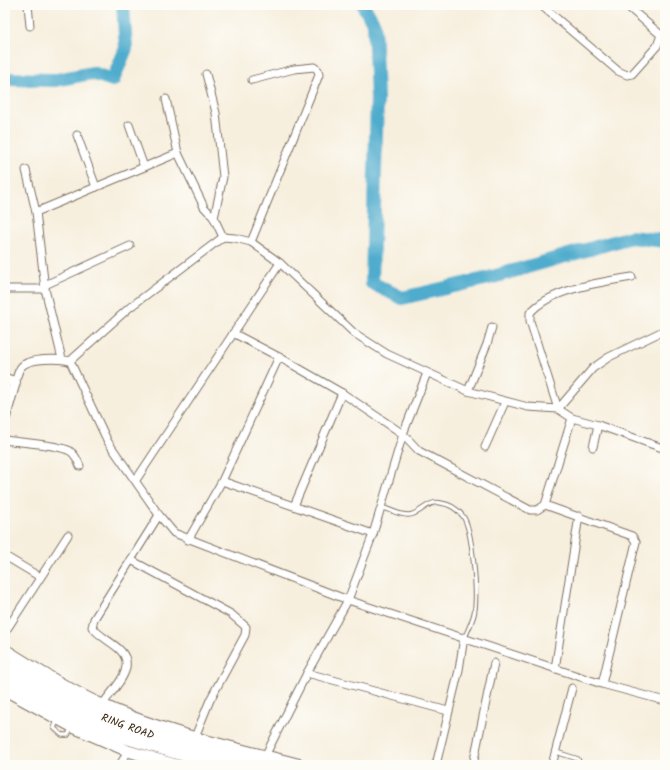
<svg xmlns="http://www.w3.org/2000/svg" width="670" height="770" viewBox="0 0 670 770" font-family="Kalam,sans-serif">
<rect width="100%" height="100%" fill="#fdfcf7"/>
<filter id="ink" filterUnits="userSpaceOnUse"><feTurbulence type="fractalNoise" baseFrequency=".025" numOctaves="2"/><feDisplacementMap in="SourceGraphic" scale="8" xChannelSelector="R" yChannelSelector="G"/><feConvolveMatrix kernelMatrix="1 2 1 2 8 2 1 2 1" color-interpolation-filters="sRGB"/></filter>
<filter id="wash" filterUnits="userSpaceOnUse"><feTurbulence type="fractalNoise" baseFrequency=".012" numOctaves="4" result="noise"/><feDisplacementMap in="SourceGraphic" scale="16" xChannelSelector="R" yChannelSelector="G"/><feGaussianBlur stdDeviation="0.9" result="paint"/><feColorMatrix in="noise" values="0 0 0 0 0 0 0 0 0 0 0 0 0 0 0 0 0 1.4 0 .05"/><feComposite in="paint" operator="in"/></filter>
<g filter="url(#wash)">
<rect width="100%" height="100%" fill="#f7efde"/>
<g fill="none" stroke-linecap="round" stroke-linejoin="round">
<!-- river -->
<g stroke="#4faccd" stroke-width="14">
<polyline points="363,5 374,24 377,98 372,283 402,298 489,278 631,237 665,241"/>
<polyline points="5,79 56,80 92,73 113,80 126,48 123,5"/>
</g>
</g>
</g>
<g filter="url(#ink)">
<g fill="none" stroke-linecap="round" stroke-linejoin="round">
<defs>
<g id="lane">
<path d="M381 507C389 509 399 515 408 515 420 515 427 500 441 503 449 504 457 509 462 515 473 527 478 598 474 614 472 622 468 630 465 637"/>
<polyline points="57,721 54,728 62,735 68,735 72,727"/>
<polyline points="556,752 578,759 580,765"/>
</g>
<g id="street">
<polyline points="28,5 30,26"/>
<polyline points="541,5 618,71 627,75 632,74 657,46 661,35 626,5"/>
<polyline points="206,74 216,113 223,177 214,218"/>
<polyline points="166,99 178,153 204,207 214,218 223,237"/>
<polyline points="129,125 144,167"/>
<polyline points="77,135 96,187"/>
<polyline points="26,170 36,212 45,289 62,359"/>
<polyline points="36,212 178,153"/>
<polyline points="251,242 319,75 318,70 314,67 294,69 252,80"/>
<path d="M632 277C602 282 550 289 530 313V321L558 409 572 418 598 425 665 449"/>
<polyline points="45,285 130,246"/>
<polyline points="5,289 45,289"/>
<polyline points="233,333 279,357 342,393 403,434 419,451 530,510 537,510 545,505 572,418"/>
<polyline points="70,361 108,442 159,515 174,533 348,600 602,684 665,701"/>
<path d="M15 382C17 377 18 371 21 367 28 358 59 358 70 361L129 308 223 237 235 238 251 242 280 263 354 333 387 354 468 391 528 407 558 409 593 368 609 357 665 330"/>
<polyline points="468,391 487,344 492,327"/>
<path d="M5 440C21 443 56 444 70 451 75 454 78 461 80 466"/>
<polyline points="485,447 505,402"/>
<polyline points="593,447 598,425"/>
<polyline points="136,480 280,263"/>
<polyline points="222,481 373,534"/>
<polyline points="545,505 632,536 636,542 602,684"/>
<polyline points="294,506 342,393"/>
<polyline points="188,540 222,481 279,357"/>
<polyline points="5,556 40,577"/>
<polyline points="131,560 231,614 246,627 245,635 210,700 195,737"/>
<polyline points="5,632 68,535"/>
<polyline points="555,669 579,516"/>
<polyline points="307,673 448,711"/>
<path d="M102 705C113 689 139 667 119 649 110 641 99 636 92 627L94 619 159 515"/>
<polyline points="265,756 307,673 348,600 373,534 403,434 427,373"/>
<polyline points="120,765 128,751"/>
<polyline points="436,765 459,670 464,637"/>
<polyline points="473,765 494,663"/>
<polyline points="552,765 572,688"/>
</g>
<polyline id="secondary" points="5,379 15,382 5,417"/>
<g id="primary">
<path d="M5 650C36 669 67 689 100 704 164 733 234 748 301 765"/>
<polyline points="5,690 73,727 128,751 176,765"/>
</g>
<g id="highway">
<polyline points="5,664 98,715 193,748 260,765"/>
<polyline points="5,677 82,720 115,734 219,765"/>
</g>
</defs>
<!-- lane casing -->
<use href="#lane" stroke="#7d6f61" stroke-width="5.5"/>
<!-- street casing -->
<use href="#street" stroke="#7d6f61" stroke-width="9"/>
<!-- secondary casing -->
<use href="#secondary" stroke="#7d6f61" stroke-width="12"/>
<!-- primary casing -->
<use href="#primary" stroke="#7d6f61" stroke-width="13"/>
<!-- highway casing -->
<use href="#highway" stroke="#7d6f61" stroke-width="15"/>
<!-- lane -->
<use href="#lane" stroke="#fff" stroke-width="3.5"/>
<!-- street -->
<use href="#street" stroke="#fff" stroke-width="7"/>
<!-- secondary -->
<use href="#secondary" stroke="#fff" stroke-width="10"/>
<!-- primary -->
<use href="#primary" stroke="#fff" stroke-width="11"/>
<!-- highway -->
<use href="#highway" stroke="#fff" stroke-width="13"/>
</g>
</g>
<g text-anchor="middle" stroke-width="3" stroke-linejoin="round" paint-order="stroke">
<!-- street labels -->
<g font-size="11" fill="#3b2a1e" stroke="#fdfcf7">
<text transform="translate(128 726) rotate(20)" y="4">RING ROAD</text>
</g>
</g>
<!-- margin -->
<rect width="670" height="770" fill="none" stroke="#fdfcf7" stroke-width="20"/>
</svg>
